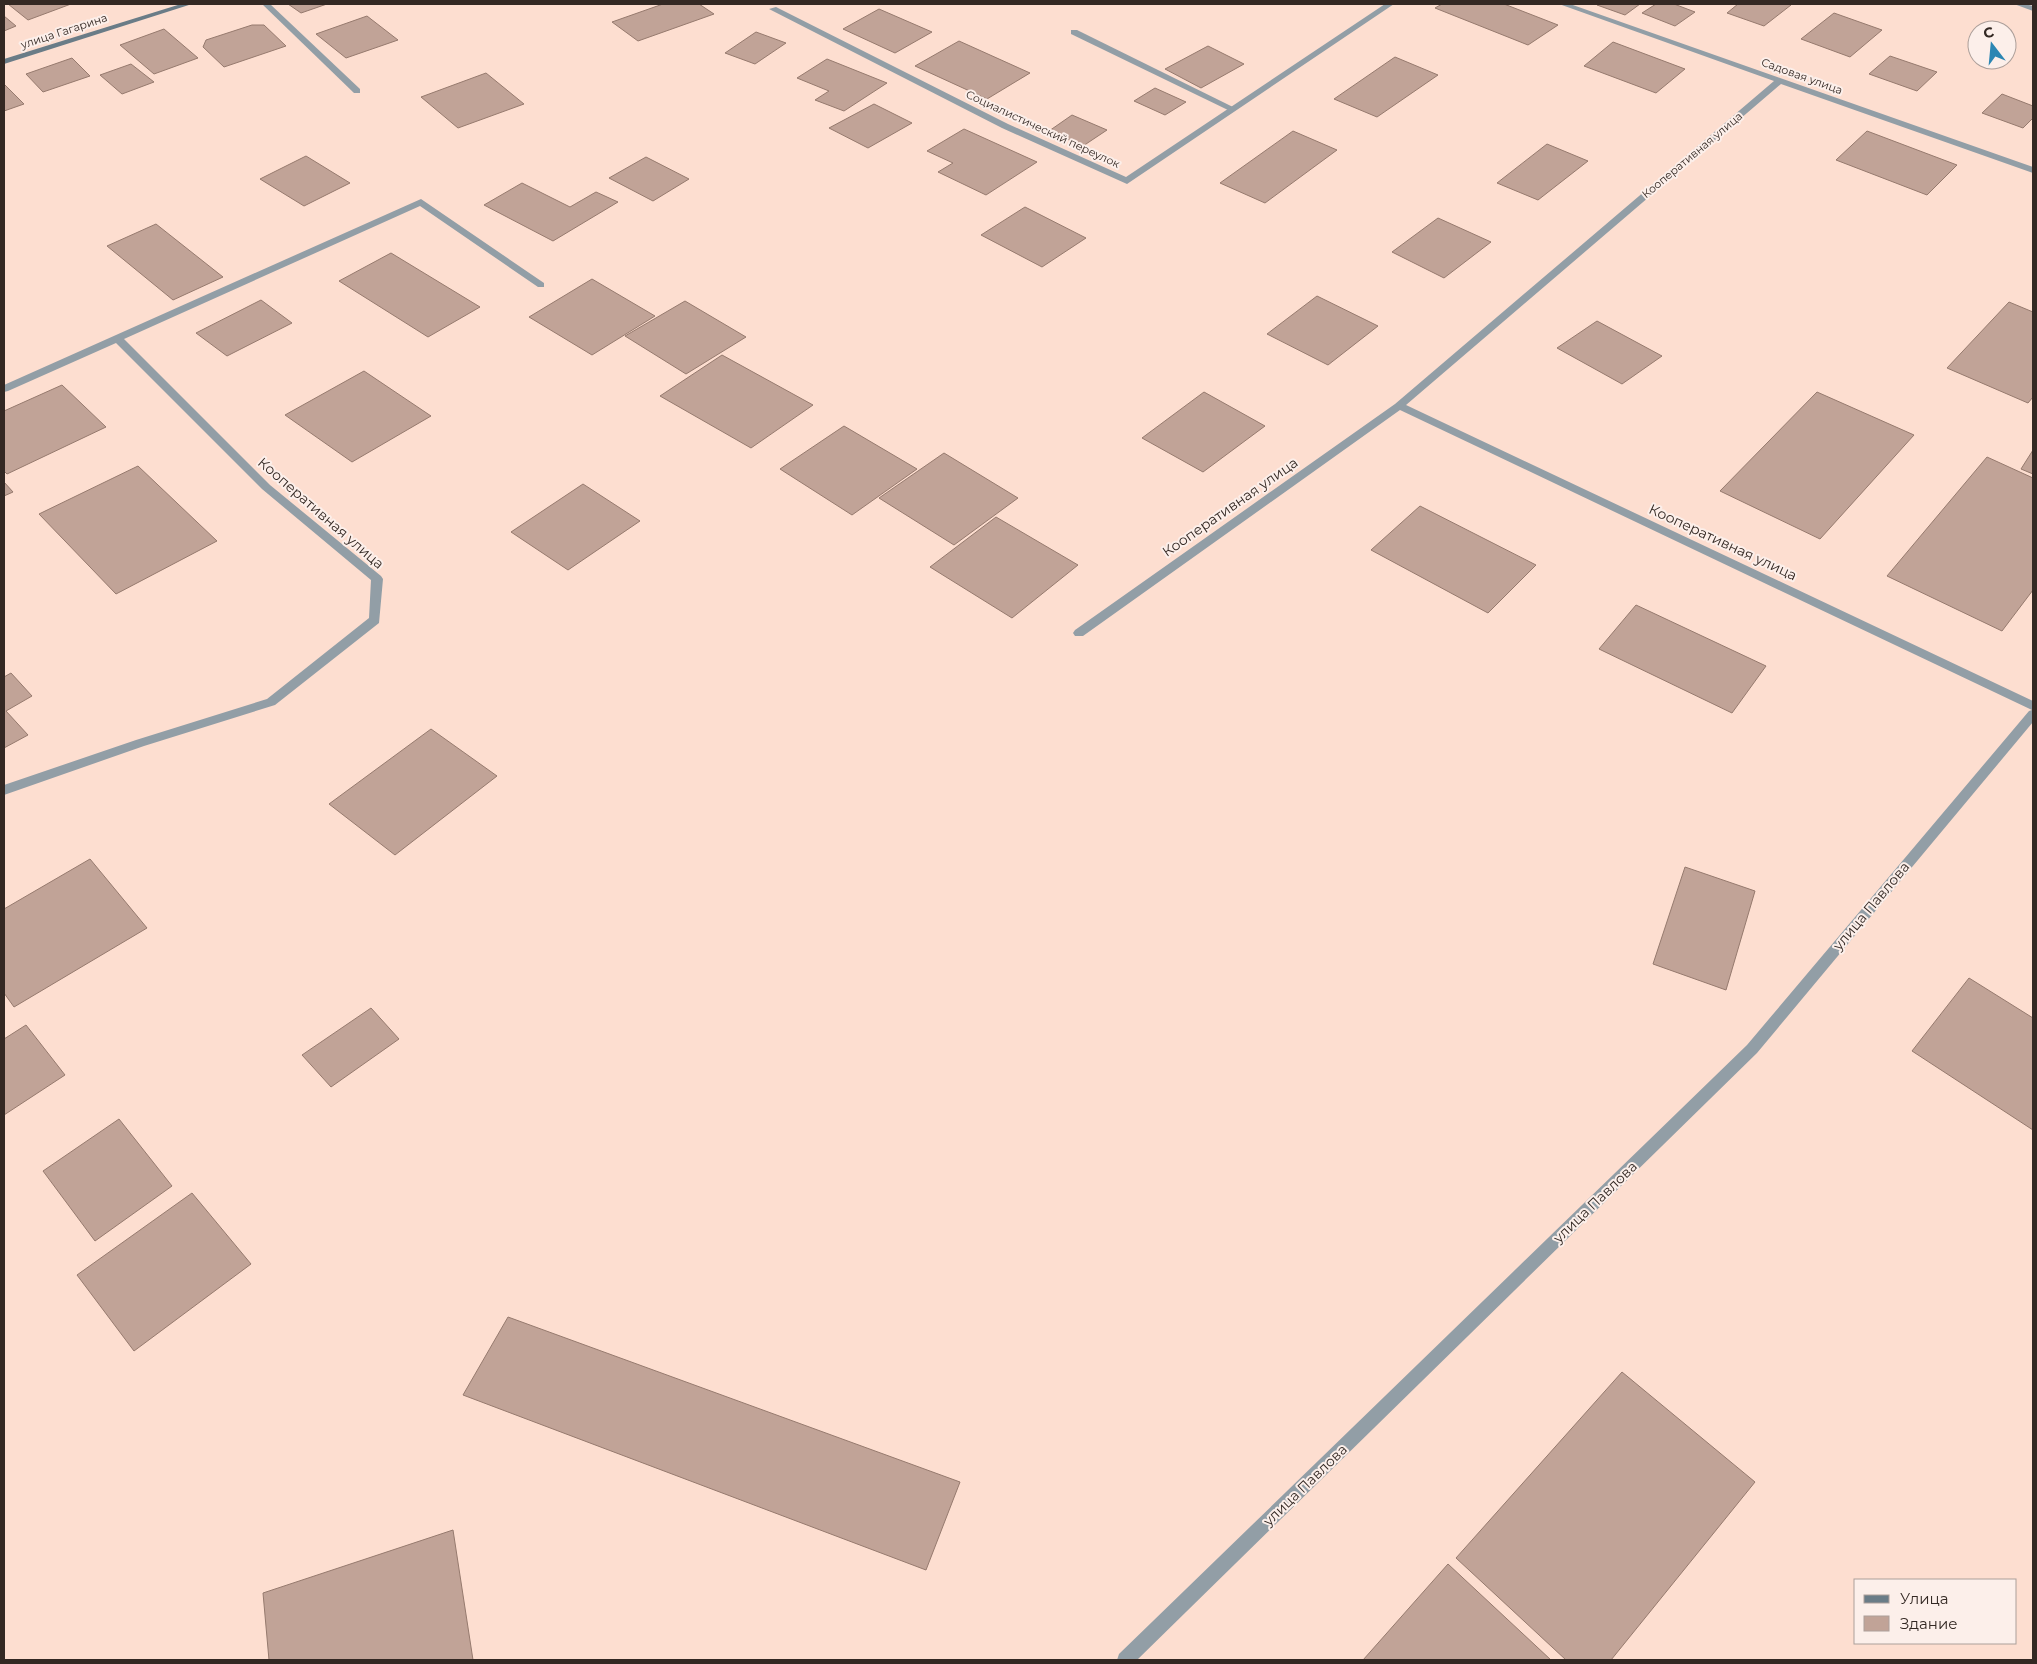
<svg xmlns="http://www.w3.org/2000/svg" width="2037" height="1664" viewBox="0 0 2037 1664" font-family="Montserrat,sans-serif">
<rect width="100%" height="100%" fill="#fdded0"/>
<!-- building -->
<g fill="#c1a397" stroke="#967a6e">
<polygon points="8,4 71,4 28,20"/>
<polygon points="288,4 327,4 301,13"/>
<polygon points="663,4 699,4 714,14 638,41 612,22"/>
<polygon points="1442,4 1504,4 1558,25 1528,45 1435,8"/>
<polygon points="1599,4 1640,4 1625,15 1597,5"/>
<polygon points="1656,4 1674,4 1695,12 1675,26 1642,13"/>
<polygon points="1738,4 1788,4 1791,5 1764,26 1727,13"/>
<polygon points="879,9 932,32 895,53 843,29"/>
<polygon points="1834,13 1882,30 1850,57 1801,39"/>
<polygon points="4,16 16,26 4,31"/>
<polygon points="367,16 398,40 346,58 316,34"/>
<polygon points="252,25 264,25 286,46 224,67 203,47 206,40"/>
<polygon points="164,29 198,58 154,74 120,45"/>
<polygon points="756,32 786,43 755,64 725,53"/>
<polygon points="959,41 1030,73 987,99 915,66"/>
<polygon points="1613,42 1685,69 1656,93 1584,66"/>
<polygon points="1208,46 1244,64 1201,88 1165,69"/>
<polygon points="1890,56 1937,72 1917,91 1869,74"/>
<polygon points="1395,57 1438,75 1377,117 1334,99"/>
<polygon points="72,58 90,76 43,92 26,74"/>
<polygon points="827,59 887,83 844,111 815,100 829,91 797,78"/>
<polygon points="131,64 154,82 122,94 100,75"/>
<polygon points="486,73 524,104 458,128 421,97"/>
<polygon points="4,84 24,104 4,111"/>
<polygon points="1155,88 1186,102 1165,115 1134,101"/>
<polygon points="2002,94 2033,106 2033,118 2023,128 1982,113"/>
<polygon points="874,104 912,123 868,148 829,128"/>
<polygon points="1072,115 1107,130 1083,146 1049,131"/>
<polygon points="964,129 1037,162 986,195 938,172 953,163 927,151"/>
<polygon points="1293,131 1337,150 1265,203 1220,183"/>
<polygon points="1867,131 1957,165 1927,195 1836,160"/>
<polygon points="1547,144 1588,161 1538,200 1497,183"/>
<polygon points="306,156 350,183 304,206 260,179"/>
<polygon points="646,157 689,179 653,201 609,178"/>
<polygon points="522,183 570,207 596,192 618,202 553,241 484,205"/>
<polygon points="1025,207 1086,238 1042,267 981,235"/>
<polygon points="1438,218 1491,242 1444,278 1392,252"/>
<polygon points="156,224 223,277 173,300 107,246"/>
<polygon points="391,253 480,307 428,337 339,281"/>
<polygon points="592,279 655,316 592,355 529,317"/>
<polygon points="1317,296 1378,326 1328,365 1267,334"/>
<polygon points="261,300 292,323 227,356 196,333"/>
<polygon points="685,301 746,337 686,374 625,336"/>
<polygon points="2009,302 2033,312 2033,397 2028,403 1947,368"/>
<polygon points="1597,321 1662,356 1622,384 1557,348"/>
<polygon points="722,355 813,405 751,448 660,396"/>
<polygon points="364,371 431,416 352,462 285,415"/>
<polygon points="62,385 106,427 7,474 4,471 4,411"/>
<polygon points="1204,392 1265,426 1203,472 1142,438"/>
<polygon points="1817,392 1914,435 1820,539 1720,491"/>
<polygon points="844,426 917,469 852,515 780,469"/>
<polygon points="2033,450 2033,474 2021,469"/>
<polygon points="944,453 1018,498 954,545 879,498"/>
<polygon points="1987,457 2033,478 2033,590 2002,631 1887,576"/>
<polygon points="138,466 217,541 116,594 39,514"/>
<polygon points="4,482 13,492 4,496"/>
<polygon points="583,484 640,521 568,570 511,532"/>
<polygon points="1420,506 1536,565 1488,613 1371,550"/>
<polygon points="996,517 1078,565 1012,618 930,567"/>
<polygon points="1636,605 1766,666 1732,713 1599,649"/>
<polygon points="11,673 32,696 6,711 28,735 4,748 4,677"/>
<polygon points="431,729 497,776 395,855 329,804"/>
<polygon points="90,859 147,928 14,1007 4,993 4,909"/>
<polygon points="1685,867 1755,891 1726,990 1653,964"/>
<polygon points="1969,978 2033,1018 2033,1130 1912,1051"/>
<polygon points="371,1008 399,1039 331,1087 302,1055"/>
<polygon points="26,1025 65,1075 4,1115 4,1039"/>
<polygon points="119,1119 172,1186 95,1241 43,1171"/>
<polygon points="192,1193 251,1264 134,1351 77,1275"/>
<polygon points="508,1317 960,1482 926,1570 463,1395"/>
<polygon points="1622,1372 1755,1482 1611,1660 1566,1660 1456,1558"/>
<polygon points="453,1530 473,1660 269,1660 263,1593"/>
<polygon points="1448,1564 1551,1660 1363,1660"/>
</g>
<g fill="none" stroke-linecap="round" stroke-linejoin="round">
<!-- lane -->
<g fill="#929ea6" fill-rule="evenodd">
<polygon points="262,4 270,4 360,89 360,93 354,93"/>
<polygon points="2014,4 2025,4 2033,6 2033,11"/>
<polygon points="1071,30 1077,30 1237,109 1230,111 1071,34"/>
</g>
<!-- street -->
<g fill="#929ea6" fill-rule="evenodd">
<polygon points="1385,4 1394,4 1127,184 1002,128 769,9 776,7 1008,124 1126,177"/>
<polygon points="1559,4 1570,4 2033,167 2033,173 1781,84 1406,405 2033,701 2033,722 1757,1053 1137,1660 1117,1660 1119,1654 1747,1045 2029,711 2032,710 1400,410 1083,636 1075,636 1073,633 1075,630 1395,404 1774,81"/>
<polygon points="421,199 544,283 544,287 538,287 420,206 124,339 270,485 381,576 383,579 379,623 275,705 144,746 4,795 4,785 136,740 267,699 369,618 371,580 262,489 116,343 8,391 4,392 4,385"/>
</g>
<!-- secondary -->
<polygon fill="#6a7c87" fill-rule="evenodd" points="181,4 192,4 4,64 4,59"/>
</g>
<g text-anchor="middle" stroke-width="4" stroke-linejoin="round" paint-order="stroke">
<!-- far-street labels -->
<g font-size="11" fill="#332823" stroke="#fcefea">
<text transform="translate(64 31) rotate(-18)" y="4">улица Гагарина</text>
<text transform="translate(1802 76) rotate(20)" y="4">Садовая улица</text>
<text transform="translate(1043 129) rotate(25)" y="4">Социалистический переулок</text>
<text transform="translate(1692 155) rotate(-40)" y="4">Кооперативная улица</text>
</g>
<!-- street labels -->
<g font-size="14" fill="#332823" stroke="#fcefea">
<text transform="translate(1230 507) rotate(-35)" y="5">Кооперативная улица</text>
<text transform="translate(321 513) rotate(41)" y="5">Кооперативная улица</text>
<text transform="translate(1723 542) rotate(25)" y="5">Кооперативная улица</text>
<text transform="translate(1871 906) rotate(-50)" y="5">улица Павлова</text>
<text transform="translate(1595 1202) rotate(-44)" y="5">улица Павлова</text>
<text transform="translate(1305 1485) rotate(-44)" y="5">улица Павлова</text>
</g>
</g>
<!-- border -->
<rect width="2037" height="1664" fill="none" stroke="#332823" stroke-width="10"/>
<!-- legend -->
<rect x="1854" y="1579" width="162" height="65" fill="#fcefea" stroke="#ac9f9a"/>
<rect x="1864" y="1595" width="25" height="8" fill="#6a7c87" stroke="#ac9f9a"/>
<text x="1900" y="1604" font-size="15" fill="#332823">Улица</text>
<rect x="1864" y="1616" width="25" height="15" fill="#c1a397" stroke="#ac9f9a"/>
<text x="1900" y="1629" font-size="15" fill="#332823">Здание</text>
<!-- north arrow -->
<g transform="translate(1992 45) rotate(344)"><circle r="24" fill="#fcefea" stroke="#ac9f9a"/>
<path d="M0-4L9 19L0 12L-9 19Z" fill="#2b86b3"/>
<text y="-8" font-size="14" font-weight="bold" text-anchor="middle" fill="#332823">С</text>
</g>
</svg>
